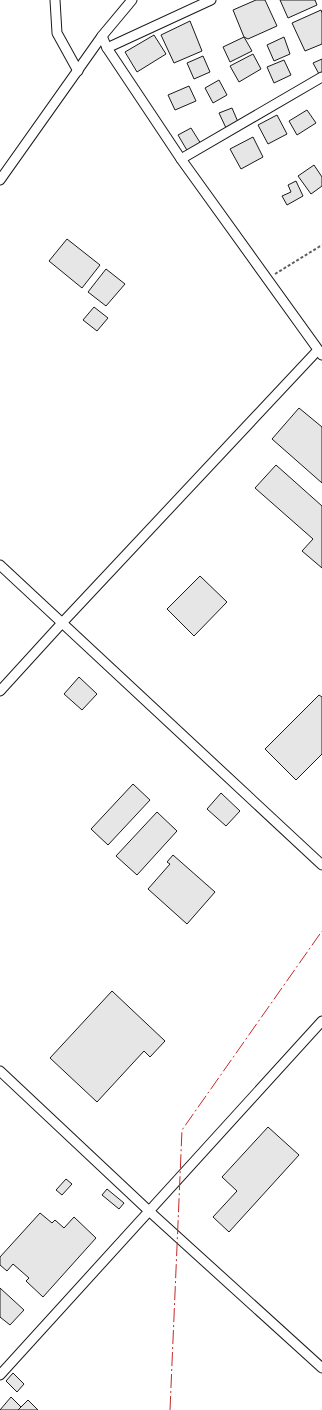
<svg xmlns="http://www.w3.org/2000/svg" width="322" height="1410" viewBox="0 0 322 1410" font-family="'Archivo Narrow',sans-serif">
<rect width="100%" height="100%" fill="#fff"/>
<!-- building -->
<g fill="#e6e6e6" stroke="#1a1a1a">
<polygon points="256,0 265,0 277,26 248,39 244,37 233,10"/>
<polygon points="280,0 315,0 317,5 288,18"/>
<polygon points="321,10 322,13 322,44 305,51 292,23"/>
<polygon points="190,21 202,51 174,63 161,35"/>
<polygon points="154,35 166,54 137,72 125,52"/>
<polygon points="244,37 252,51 230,62 223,47"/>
<polygon points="284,37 290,54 274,61 267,45"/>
<polygon points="253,54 261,69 239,82 230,66"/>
<polygon points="203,56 210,72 194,79 187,63"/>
<polygon points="322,59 322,73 319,74 313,63"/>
<polygon points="284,60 291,75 274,83 267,67"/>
<polygon points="219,80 227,95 213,103 205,88"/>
<polygon points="189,86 196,101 175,110 168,95"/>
<polygon points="232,108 238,122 226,128 219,113"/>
<polygon points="307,110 316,123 297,135 289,121"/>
<polygon points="277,115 287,134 268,144 258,125"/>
<polygon points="191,128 201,144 188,152 178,135"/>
<polygon points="253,137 263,157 241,169 230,149"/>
<polygon points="314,165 322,177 322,186 311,194 298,176"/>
<polygon points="296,181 303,196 287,205 282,196 291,192 288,185"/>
<polygon points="67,239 100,265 82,288 49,261"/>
<polygon points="106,269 125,284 106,306 88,292"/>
<polygon points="94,307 108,318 97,331 83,320"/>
<polygon points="299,408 322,427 322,483 272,439"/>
<polygon points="276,465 322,506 322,568 302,551 313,539 255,488"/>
<polygon points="200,576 227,602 194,636 167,609"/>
<polygon points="79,677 97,694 82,710 64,694"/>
<polygon points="319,695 322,697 322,754 296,780 265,749"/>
<polygon points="133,784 150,800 108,845 91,829"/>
<polygon points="221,793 240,811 226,826 207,809"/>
<polygon points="157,812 177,831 137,875 116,856"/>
<polygon points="173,855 215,892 187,924 148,889 170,864 167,862"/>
<polygon points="112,991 165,1041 150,1057 144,1051 97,1102 50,1058"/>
<polygon points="268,1127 299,1155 229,1232 213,1217 237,1191 222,1177"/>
<polygon points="66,1179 72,1184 62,1195 56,1190"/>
<polygon points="107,1189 124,1203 119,1209 102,1195"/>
<polygon points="40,1213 52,1223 55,1220 64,1228 74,1217 96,1238 43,1297 26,1281 29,1278 13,1264 7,1271 0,1265 0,1257"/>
<polygon points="0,1288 24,1310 10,1325 0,1317"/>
<polygon points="13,1373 24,1384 17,1392 6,1381"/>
<polygon points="11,1397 21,1407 18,1410 0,1410"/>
<polygon points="28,1400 38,1410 18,1410"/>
</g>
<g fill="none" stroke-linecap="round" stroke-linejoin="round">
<defs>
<g id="minor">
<polyline points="55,0 57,33 78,71"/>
<polyline points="102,36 107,48 181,159 322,355"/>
<polyline points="107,48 211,0"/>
<polyline points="181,159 322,77"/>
<polyline points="0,180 102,36 132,0"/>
<polyline points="0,565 322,865"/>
<polyline points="0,691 62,623 318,350"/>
<polyline points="0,1071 149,1211 322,1368"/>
<polyline points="0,1375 322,1021"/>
</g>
</defs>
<!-- minor casing -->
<use href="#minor" stroke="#1a1a1a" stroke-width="11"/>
<!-- path -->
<polyline stroke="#5f5f5f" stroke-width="2" stroke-dasharray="3 2" stroke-linecap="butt" points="275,274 322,245"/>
<!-- minor -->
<use href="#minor" stroke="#fff" stroke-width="9"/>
<!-- power -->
<polyline stroke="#c62828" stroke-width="1" stroke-dasharray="14 3 2 3" stroke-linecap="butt" points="170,1410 182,1130 322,931"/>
</g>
</svg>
